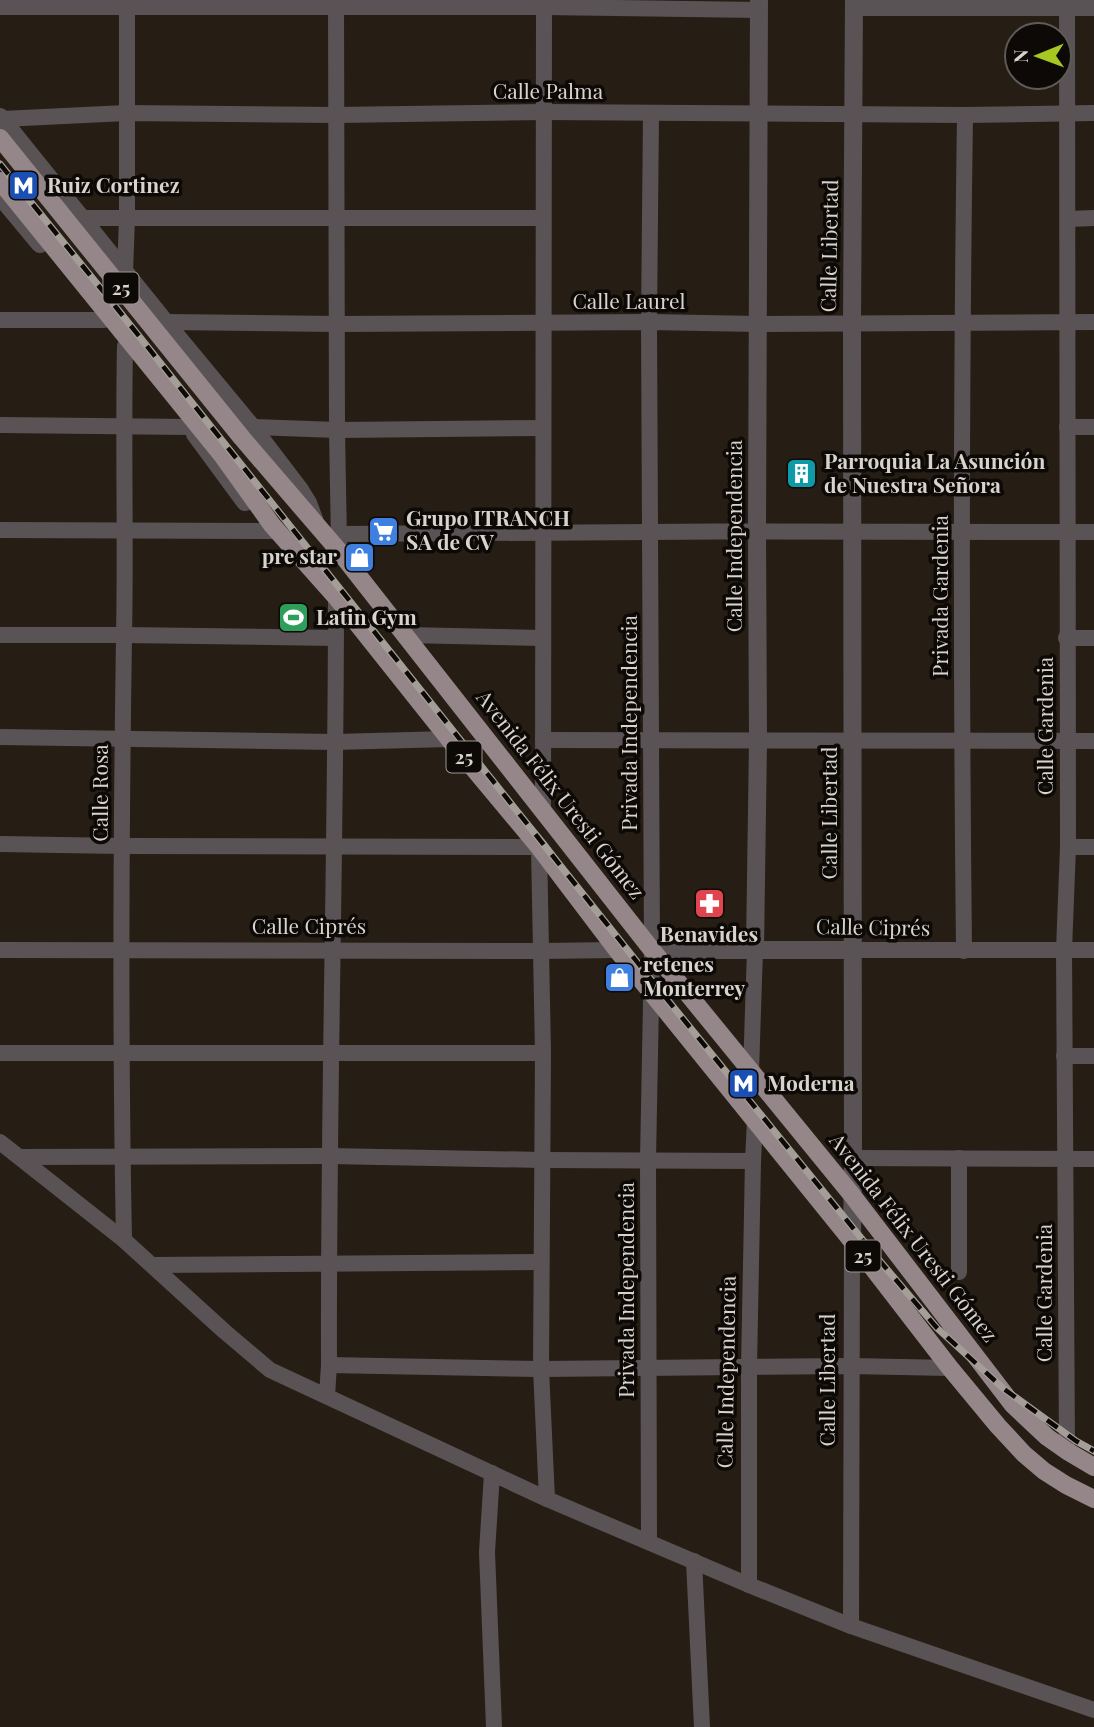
<svg xmlns="http://www.w3.org/2000/svg" width="1094" height="1727" viewBox="0 0 1094 1727" font-family="'Playfair Display',serif">
<rect width="100%" height="100%" fill="#261e15"/>
<g fill="none" stroke-linecap="round" stroke-linejoin="round">
<!-- minor -->
<g stroke="#5a5355" stroke-width="16">
<polyline points="336,0 337,430 339,543"/>
<polyline points="0,7 544,7 759,10"/>
<polyline points="854,8 1094,8"/>
<polyline points="2,119 126,113 335,115 544,112 965,115 1094,113"/>
<polyline points="81,218 543,218"/>
<polyline points="1068,219 1094,218"/>
<polyline points="125,272 127,218 127,0"/>
<polyline points="0,320 104,320"/>
<polyline points="165,322 337,324 649,322 758,324 1094,322"/>
<polyline points="0,425 190,427"/>
<polyline points="252,427 337,430 543,428"/>
<polyline points="1067,427 1094,427"/>
<polyline points="0,530 278,531"/>
<path d="M339 534C591 531 842 531 1094 532"/>
<polyline points="0,635 124,635 336,638"/>
<polyline points="406,635 543,638"/>
<polyline points="1066,638 1094,638"/>
<polyline points="0,737 334,742 449,739"/>
<polyline points="543,740 1094,741"/>
<polyline points="543,810 544,0"/>
<polyline points="0,844 122,846 539,847 543,1053 541,1369 547,1499"/>
<polyline points="1068,847 1094,847"/>
<polyline points="0,950 541,951 617,950"/>
<polyline points="853,950 1094,950"/>
<path d="M964 951C961 672 961 393 965 115"/>
<polyline points="0,1053 543,1053"/>
<polyline points="1064,1056 1094,1056"/>
<polyline points="751,1072 755,949"/>
<polyline points="0,1142 124,1240 224,1331 270,1370 547,1499 749,1585 851,1626 1094,1710"/>
<polyline points="20,1157 329,1156 542,1160 753,1161 755,1120"/>
<polyline points="853,1158 1094,1159"/>
<polyline points="959,1158 959,1272"/>
<path d="M124 1240C120 1039 121 838 124 637 126 540 123 443 125 346"/>
<polyline points="152,1265 541,1262"/>
<polyline points="329,1365 541,1369 851,1366 950,1368"/>
<path d="M327 1396 329 1365C328 1109 336 853 336 597"/>
<polyline points="1067,1451 1064,950 1068,847 1067,0"/>
<polyline points="492,1473 487,1552 494,1727"/>
<polyline points="649,1542 648,1159 652,950 649,322 651,113"/>
<polyline points="694,1561 702,1727"/>
<polyline points="749,1585 749,1367 753,1161"/>
<polyline points="851,1626 852,1241"/>
</g>
<!-- tertiary -->
<g stroke="#5a5355" stroke-width="18">
<polyline points="0,117 165,322 252,427 300,490 308,503 314,519"/>
<polyline points="0,196 40,244"/>
<polyline points="195,434 245,502"/>
<polyline points="755,949 758,741 757,532 759,0"/>
<polyline points="652,950 853,950"/>
<polyline points="852,1241 853,1158 852,323 854,0"/>
</g>
<!-- primary -->
<g stroke="#958689" stroke-width="18">
<polyline points="0,138 242,438 339,551 652,950 852,1195 1013,1405 1047,1437 1067,1451 1094,1467"/>
<polyline points="0,181 222,455 272,525 336,597 449,739 539,847 617,950 852,1241 950,1368 998,1426 1024,1454 1044,1471 1066,1485 1094,1499"/>
</g>
<defs>
<polyline id="rail" points="0,164 115,306 649,977 879,1260 937,1328 1004,1389 1076,1441 1094,1451"/>
</defs>
<!-- rail casing -->
<use href="#rail" stroke="#a59e98" stroke-width="7"/>
<!-- rail -->
<use href="#rail" stroke="#0c0906" stroke-width="4.5" stroke-dasharray="13" stroke-linecap="butt"/>
</g>
<!-- icons -->
<defs>
<symbol id="metro-square" viewBox="-11 -11 22 22"><rect x="-9" y="-9" width="18" height="18" rx="4" fill="#1a4fb4" stroke="#0c0906"/><path d="M-5.5 5V-5H-3L0 0L3-5H5.5V5H3V-.5L0 4L-3-.5V5Z" fill="#fff"/></symbol>
<symbol id="building-square" viewBox="-11 -11 22 22"><rect x="-9" y="-9" width="18" height="18" rx="4" fill="#0f9aa8" stroke="#0c0906"/><path d="M-4-6H4V6H1V3H-1V6H-4ZM-2.5-4.3h1.7v1.8h-1.7ZM.8-4.3h1.7v1.8H.8ZM-2.5-1h1.7V.8h-1.7ZM.8-1h1.7V.8H.8Z" fill="#fff"/></symbol>
<symbol id="supermarket-square" viewBox="-11 -11 22 22"><rect x="-9" y="-9" width="18" height="18" rx="4" fill="#3f7fe0" stroke="#0c0906"/><path d="M-6-5.5h2.5l.6 2H6L4.5 2H-2.5L-4.4-4H-6ZM-1.5 3.2a1.3 1.3 0 1 0 .1 0ZM3 3.2a1.3 1.3 0 1 0 .1 0Z" fill="#fff"/></symbol>
<symbol id="shop-square" viewBox="-11 -11 22 22"><rect x="-9" y="-9" width="18" height="18" rx="4" fill="#3f7fe0" stroke="#0c0906"/><path d="M-5-2.5h2.3a2.7 3.5 0 0 1 5.4 0H5L5.5 6h-11ZM-1.5-2.5h3a1.5 2.3 0 0 0-3 0Z" fill="#fff"/></symbol>
<symbol id="stadium-square" viewBox="-11 -11 22 22"><rect x="-9" y="-9" width="18" height="18" rx="4" fill="#2e9e5b" stroke="#0c0906"/><path d="M0-5a6.5 5 0 1 0 0 10a6.5 5 0 1 0 0-10ZM-3.5-1.8h7v3.6h-7Z" fill="#fff"/></symbol>
<symbol id="pharmacy-square" viewBox="-11 -11 22 22"><rect x="-9" y="-9" width="18" height="18" rx="4" fill="#e0444e" stroke="#0c0906"/><path d="M-2-6h4v4h4v4h-4v4h-4v-4h-4v-4h4Z" fill="#fff"/></symbol>
</defs>
<g fill-rule="evenodd">
<use href="#metro-square" x="6" y="168" width="35" height="35"/>
<use href="#building-square" x="784" y="456" width="35" height="35"/>
<use href="#supermarket-square" x="366" y="514" width="35" height="35"/>
<use href="#shop-square" x="342" y="540" width="35" height="35"/>
<use href="#stadium-square" x="276" y="600" width="35" height="35"/>
<use href="#pharmacy-square" x="692" y="886" width="35" height="35"/>
<use href="#shop-square" x="602" y="960" width="35" height="35"/>
<use href="#metro-square" x="726" y="1066" width="35" height="35"/>
</g>
<g text-anchor="middle" stroke-width="7" stroke-linejoin="round" paint-order="stroke">
<!-- shield labels -->
<g fill="#0c0906" stroke="#9c9691" stroke-width="2">
<rect x="103.5" y="272.5" width="35" height="31" rx="5"/>
<rect x="446.5" y="741.5" width="35" height="31" rx="5"/>
<rect x="845.5" y="1240.5" width="35" height="31" rx="5"/>
</g>
<g font-size="19" font-weight="bold" fill="#d9d3cd">
<text x="121" y="295">25</text>
<text x="464" y="764">25</text>
<text x="863" y="1263">25</text>
</g>
<!-- street labels -->
<g font-size="21" fill="#d9d3cd" stroke="#0c0906">
<text x="548" y="99">Calle Palma</text>
<text transform="translate(830 246) rotate(-89)" y="7">Calle Libertad</text>
<text x="629" y="309">Calle Laurel</text>
<text transform="translate(735 536) rotate(-90)" y="7">Calle Independencia</text>
<text transform="translate(941 596) rotate(-90)" y="7">Privada Gardenia</text>
<text transform="translate(630 723) rotate(-90)" y="7">Privada Independencia</text>
<text transform="translate(1046 726) rotate(-90)" y="7">Calle Gardenia</text>
<text transform="translate(101 793) rotate(-90)" y="7">Calle Rosa</text>
<text transform="translate(560 795) rotate(52)" y="7">Avenida Félix Uresti Gómez</text>
<text transform="translate(830 813) rotate(-90)" y="7">Calle Libertad</text>
<text x="309" y="934">Calle Ciprés</text>
<text transform="translate(873 928) rotate(1)" y="7">Calle Ciprés</text>
<text transform="translate(913 1238) rotate(52)" y="7">Avenida Félix Uresti Gómez</text>
<text transform="translate(627 1290) rotate(-90)" y="7">Privada Independencia</text>
<text transform="translate(1045 1293) rotate(-90)" y="7">Calle Gardenia</text>
<text transform="translate(727 1372) rotate(-89)" y="7">Calle Independencia</text>
<text transform="translate(828 1380) rotate(-90)" y="7">Calle Libertad</text>
</g>
<!-- poi labels -->
<g font-size="21" font-weight="bold" fill="#d9d3cd" stroke="#0c0906" text-anchor="start">
<text x="47" y="193">Ruiz Cortinez</text>
<text x="824" y="469">Parroquia La Asunción<tspan x="824" dy="24">de Nuestra Señora</tspan></text>
<text x="406" y="526">Grupo ITRANCH<tspan x="406" dy="24">SA de CV</tspan></text>
<text x="337" y="564" text-anchor="end">pre star</text>
<text x="316" y="625">Latin Gym</text>
<text x="709" y="942" text-anchor="middle">Benavides</text>
<text x="643" y="972">retenes<tspan x="643" dy="24">Monterrey</tspan></text>
<text x="767" y="1091">Moderna</text>
</g>
</g>
<!-- north arrow -->
<g transform="translate(1038 56) rotate(269)"><circle r="33" fill="#0c0906" stroke="#5e5a56" stroke-width="2"/>
<path d="M0-5L12 26L0 18L-12 26Z" fill="#a6c821"/>
<text y="-10" font-size="19" font-weight="bold" text-anchor="middle" fill="#d9d3cd">N</text>
</g>
</svg>
